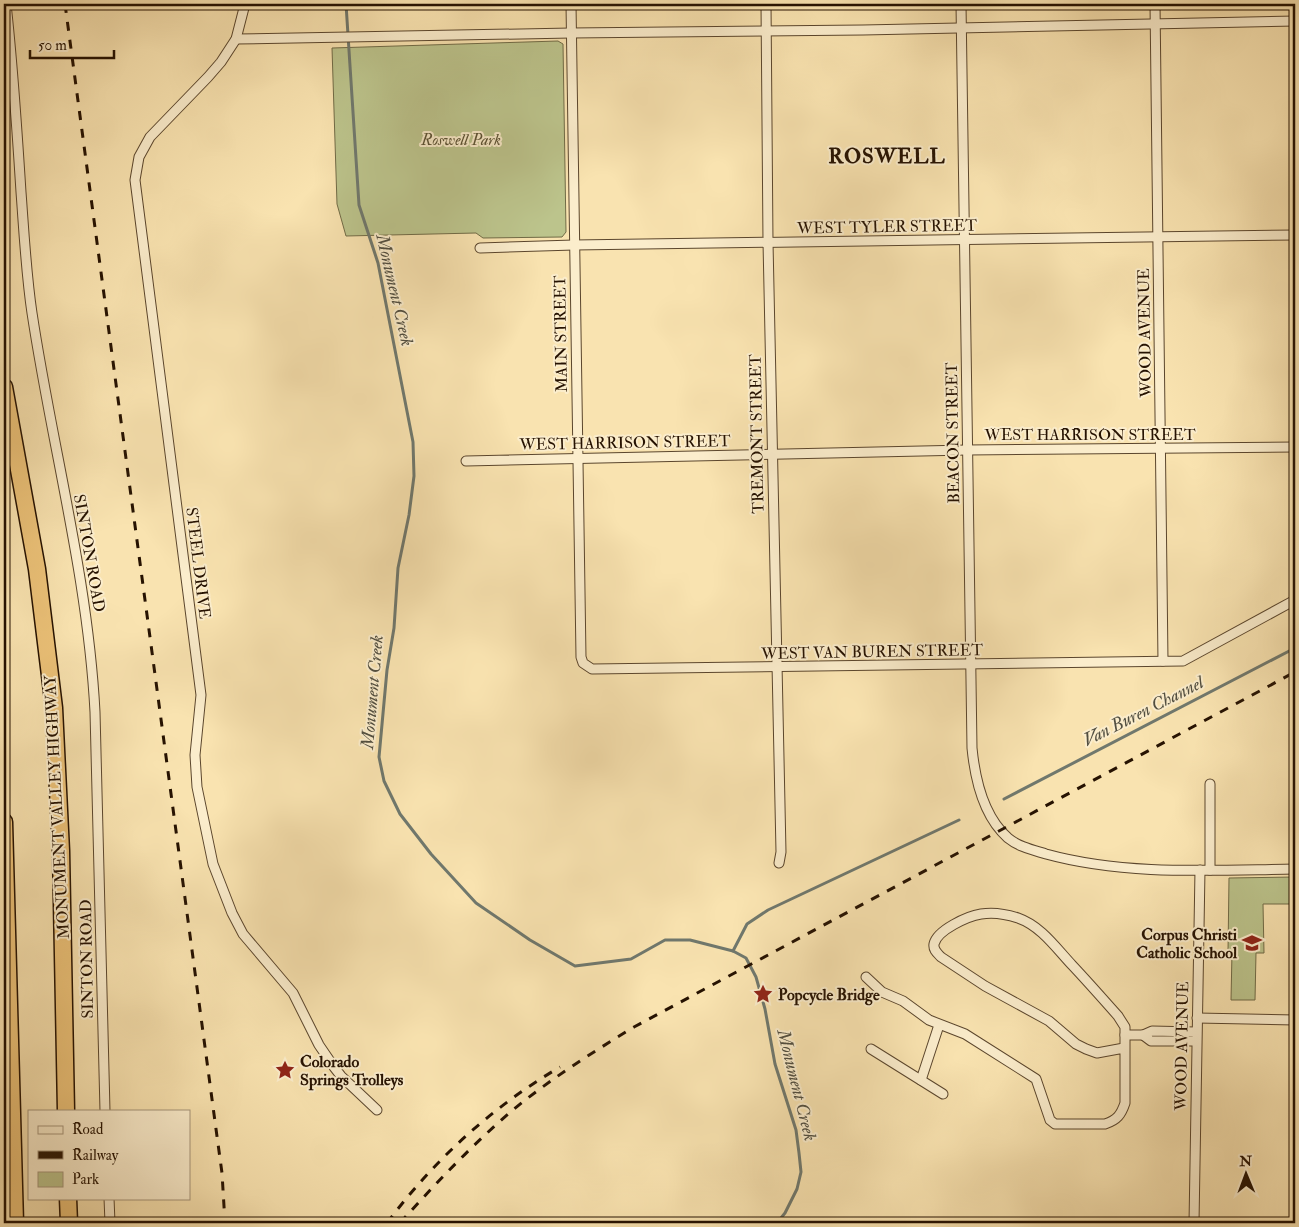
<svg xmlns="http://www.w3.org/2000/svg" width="1299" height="1227" viewBox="0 0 1299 1227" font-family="'IM FELL Double Pica',serif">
<rect width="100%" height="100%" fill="#f9e3b0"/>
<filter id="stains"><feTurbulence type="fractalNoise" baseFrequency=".004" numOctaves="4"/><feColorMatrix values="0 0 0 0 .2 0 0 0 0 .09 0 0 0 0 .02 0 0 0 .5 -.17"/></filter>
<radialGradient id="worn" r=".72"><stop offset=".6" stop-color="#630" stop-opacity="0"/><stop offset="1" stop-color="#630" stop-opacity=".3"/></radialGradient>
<!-- green -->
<g fill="#bcc48c" stroke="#716b46">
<polygon points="558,41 563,44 566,232 562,237 483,238 476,233 346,236 337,204 332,48"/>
<polygon points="1295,877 1295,904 1263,904 1264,953 1256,953 1255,1000 1231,1000 1232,952 1228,952 1229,878"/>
</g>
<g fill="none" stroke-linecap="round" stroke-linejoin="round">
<!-- stream -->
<g stroke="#70786d" stroke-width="3">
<polyline points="346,4 359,205 378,263 413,442 414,476 409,515 398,568 394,628 387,670 379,757 384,781 400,814 431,854 476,903 530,940 575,966 631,959 665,940 690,940 733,951 746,958 756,977 765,1009 775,1064 796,1130 799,1153 801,1172 797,1189 785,1213 777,1223"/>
<polyline points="1004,799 1295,648"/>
<polyline points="733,951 747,924 768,910 959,820"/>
</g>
<defs>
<g id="minor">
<path d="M6 4C13 66 17 129 21 192 24 232 26 273 32 313 52 446 88 577 95 712L105 1111"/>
<polyline points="245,4 236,39 221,62 208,77 150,137 139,157 135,180 201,695 195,755 197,787 213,864 232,913 243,934 293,993 319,1045 334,1067 341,1076 377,1110"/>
<polyline points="571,4 581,657 583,663 592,669 1183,661 1295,600"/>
<polyline points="766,4 768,242 781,852 779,863"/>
<path d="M961 4 972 748C975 779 983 816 1008 838 1019 847 1033 850 1046 854 1126 876 1213 870 1295 869"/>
<polyline points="1155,4 1163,661"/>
<polyline points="236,39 571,33 863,30 1295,21"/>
<polyline points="480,248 574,245 1295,235"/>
<polyline points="466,461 967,450 1295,447"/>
<polyline points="1210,784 1210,870"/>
<path d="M866 977 882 992 903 1001 929 1020 965 1034 1036 1079 1050 1120 1055 1124H1105C1117 1120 1121 1115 1125 1103V1027L1118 1016C1103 999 1088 982 1072 965 1056 948 1041 926 1018 918 1006 914 993 912 981 914 968 916 937 930 934 944 933 950 937 953 941 957L985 986 1049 1021 1076 1044 1086 1049 1097 1053 1124 1048"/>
<polyline points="1197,1018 1295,1020"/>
<polyline points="1125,1035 1143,1035 1152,1031 1196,1032"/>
<polyline points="1143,1035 1151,1041 1196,1041"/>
<polyline points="871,1049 943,1094"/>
<polyline points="921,1080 939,1025"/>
<polyline points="109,1198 110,1223"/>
<polyline points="1194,1223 1200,870"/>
</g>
<g id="motorway">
<polyline points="4,387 37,569 54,708 61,851 66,1111"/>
<polyline points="4,822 15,1223"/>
<polyline points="68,1198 69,1223"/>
</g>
</defs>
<!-- minor casing -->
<use href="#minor" stroke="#5b462d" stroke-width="11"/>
<!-- motorway casing -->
<use href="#motorway" stroke="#261201" stroke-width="19"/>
<!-- minor -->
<use href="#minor" stroke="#fbedcc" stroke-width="9"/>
<!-- motorway -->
<use href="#motorway" stroke="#ecc278" stroke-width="16"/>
<!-- rail -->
<g stroke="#261201" stroke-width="3" stroke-dasharray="9 9" stroke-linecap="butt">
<polyline points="65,4 216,1129 222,1173 225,1223"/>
<path d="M387 1223C434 1160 492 1107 560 1067"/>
<path d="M400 1223C436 1183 473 1144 514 1109 552 1078 593 1052 634 1027L1295 672"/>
</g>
</g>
<!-- icons -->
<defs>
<symbol id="school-bare" viewBox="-9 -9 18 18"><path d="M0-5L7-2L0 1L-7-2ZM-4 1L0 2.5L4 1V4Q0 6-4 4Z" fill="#8f2418" stroke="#fbedcc" stroke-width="2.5" paint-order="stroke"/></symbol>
<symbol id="sight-bare" viewBox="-9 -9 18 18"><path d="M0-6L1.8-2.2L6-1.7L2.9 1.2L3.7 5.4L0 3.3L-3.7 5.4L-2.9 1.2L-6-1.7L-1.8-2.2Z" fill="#8f2418" stroke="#fbedcc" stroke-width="2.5" paint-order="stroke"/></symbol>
</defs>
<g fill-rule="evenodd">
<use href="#school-bare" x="1238" y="929" width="28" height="28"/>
<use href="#sight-bare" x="749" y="980" width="28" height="28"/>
<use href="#sight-bare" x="271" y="1056" width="28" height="28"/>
</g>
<g text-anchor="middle" stroke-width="4" stroke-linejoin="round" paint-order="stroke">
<!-- park labels -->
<g font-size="16" font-style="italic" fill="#5a5032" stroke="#fbedcc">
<text x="461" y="145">Roswell Park</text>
</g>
<!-- street labels -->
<g font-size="16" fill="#261201" stroke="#fbedcc">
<text transform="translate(887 226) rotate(-1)" y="6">WEST TYLER STREET</text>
<text transform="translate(1144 333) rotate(-91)" y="6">WOOD AVENUE</text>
<text transform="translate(560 334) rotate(-91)" y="6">MAIN STREET</text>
<text transform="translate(952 433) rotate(-91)" y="6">BEACON STREET</text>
<text transform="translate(756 434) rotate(-91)" y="6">TREMONT STREET</text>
<text x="1090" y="440">WEST HARRISON STREET</text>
<text transform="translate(625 442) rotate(-1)" y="6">WEST HARRISON STREET</text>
<text transform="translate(90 553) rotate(80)" y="6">SINTON ROAD</text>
<text transform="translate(199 563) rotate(83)" y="6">STEEL DRIVE</text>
<text transform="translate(872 651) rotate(-1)" y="6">WEST VAN BUREN STREET</text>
<text transform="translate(56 807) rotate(-93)" y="6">MONUMENT VALLEY HIGHWAY</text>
<text transform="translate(86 959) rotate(-91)" y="6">SINTON ROAD</text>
<text transform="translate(1181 1046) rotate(-89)" y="6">WOOD AVENUE</text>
</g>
<!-- poi labels -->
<g font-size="16" font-weight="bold" fill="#261201" stroke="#fbedcc" text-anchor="start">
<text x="1237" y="940" text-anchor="end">Corpus Christi<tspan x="1237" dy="18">Catholic School</tspan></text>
<text x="778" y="1000">Popcycle Bridge</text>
<text x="300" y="1067">Colorado<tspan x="300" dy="18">Springs Trolleys</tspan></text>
</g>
<!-- water labels -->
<g font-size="18" font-style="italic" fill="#514e40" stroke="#fbedcc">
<text transform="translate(395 290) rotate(77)" y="6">Monument Creek</text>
<text transform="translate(372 692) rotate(-85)" y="6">Monument Creek</text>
<text transform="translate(1143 711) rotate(-27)" y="6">Van Buren Channel</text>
<text transform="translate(797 1085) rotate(76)" y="6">Monument Creek</text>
</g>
<!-- district labels -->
<g font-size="21" font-weight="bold" letter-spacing="1" fill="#261201" stroke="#fbedcc">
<text x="887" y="163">ROSWELL</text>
</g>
</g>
<!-- margin -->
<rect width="1299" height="1227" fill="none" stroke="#f9e3b0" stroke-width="20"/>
<rect x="5" y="5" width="1289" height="1217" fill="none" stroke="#261201" stroke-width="2.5"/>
<rect x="10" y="10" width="1279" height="1207" fill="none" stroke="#261201"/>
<!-- legend -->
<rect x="28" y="1110" width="162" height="90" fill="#fbedcc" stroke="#a6957b"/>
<rect x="38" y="1126" width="25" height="8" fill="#fbedcc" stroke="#a6957b"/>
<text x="72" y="1134" font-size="15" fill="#261201">Road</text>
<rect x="38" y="1151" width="25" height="8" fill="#261201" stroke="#a6957b"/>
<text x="72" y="1160" font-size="15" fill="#261201">Railway</text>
<rect x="38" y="1172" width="25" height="15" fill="#bcc48c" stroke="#a6957b"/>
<text x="72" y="1184" font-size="15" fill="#261201">Park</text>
<!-- north arrow -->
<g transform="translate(1246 1174) rotate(359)" stroke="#fbedcc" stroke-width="4" paint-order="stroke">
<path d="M0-4L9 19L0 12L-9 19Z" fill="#261201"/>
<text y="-8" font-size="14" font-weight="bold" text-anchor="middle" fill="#261201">N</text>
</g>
<!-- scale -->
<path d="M30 50v8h84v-8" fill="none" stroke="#261201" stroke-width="2.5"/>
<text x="38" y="50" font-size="15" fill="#261201" stroke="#fbedcc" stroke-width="4" paint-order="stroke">50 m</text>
<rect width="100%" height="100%" filter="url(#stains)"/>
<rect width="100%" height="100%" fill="url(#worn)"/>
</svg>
